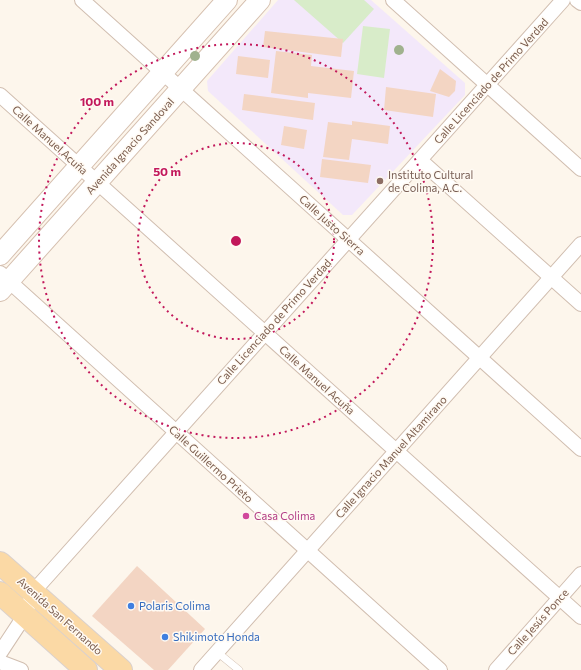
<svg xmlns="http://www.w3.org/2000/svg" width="581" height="670" viewBox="0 0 581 670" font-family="Commissioner,sans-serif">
<rect width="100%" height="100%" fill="#fdf6ec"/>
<!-- education -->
<polygon fill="#f3e8fa" points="278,0 371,0 465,83 465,95 352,215 343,215 208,91 207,81"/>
<!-- green -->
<g fill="#d8ecc9">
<polygon points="294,0 364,0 374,9 343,43"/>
<polygon points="363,26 390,29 384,78 357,74"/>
</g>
<!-- building -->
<g fill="#f3d5c3">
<polygon points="265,31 343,39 341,57 263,47"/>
<polygon points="276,51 312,55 311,66 354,71 351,98 308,93 308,98 271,93"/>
<polygon points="238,56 270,60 268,78 236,74"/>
<polygon points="440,69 456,81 455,91 449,97 430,91"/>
<polygon points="386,87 436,94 433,117 384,110"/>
<polygon points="244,94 315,103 313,120 242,110"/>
<polygon points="352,121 390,126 388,144 352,139 349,160 323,157 328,122 352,125"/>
<polygon points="284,126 307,130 304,149 281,145"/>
<polygon points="322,159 371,165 368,183 320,177"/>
<polygon points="137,566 205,629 168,670 154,670 92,616"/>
</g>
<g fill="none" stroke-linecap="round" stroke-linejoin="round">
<defs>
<polyline id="lane" points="217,652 239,670"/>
<g id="street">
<polyline points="82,0 581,449"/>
<polyline points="393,0 581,169"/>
<polyline points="577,0 581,3"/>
<polyline points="0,95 581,617"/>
<polyline points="420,160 581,304"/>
<polyline points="0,273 440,670"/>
<polyline points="0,653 25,615 33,592 563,0"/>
<polyline points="0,662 21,670"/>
<polyline points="201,670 581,244"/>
<polyline points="496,670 581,574"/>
</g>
<g id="secondary">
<polyline points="0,255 227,0"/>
<polyline points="0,291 260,0"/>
</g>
<g id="primary">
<polyline points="0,563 121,670"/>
<polyline points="0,593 86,670"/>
</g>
</defs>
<!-- lane casing -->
<use href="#lane" stroke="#d1beb0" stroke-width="8"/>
<!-- street casing -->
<use href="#street" stroke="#d1beb0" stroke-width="16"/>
<!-- secondary casing -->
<use href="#secondary" stroke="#d6c0b0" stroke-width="22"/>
<!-- primary casing -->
<use href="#primary" stroke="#dad1cd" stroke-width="24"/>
<!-- lane -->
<use href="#lane" stroke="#fff" stroke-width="7"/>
<!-- street -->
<use href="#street" stroke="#fff" stroke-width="14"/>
<!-- secondary -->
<use href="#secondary" stroke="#fff" stroke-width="20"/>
<!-- primary -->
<use href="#primary" stroke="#fbd9a5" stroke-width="22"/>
</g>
<!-- trees -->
<g fill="#a0b28e">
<circle cx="399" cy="50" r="5"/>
<circle cx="195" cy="56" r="5"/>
</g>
<!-- distance rings -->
<g fill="none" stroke="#c2185b" stroke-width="2" stroke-dasharray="2 4">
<circle cx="236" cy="241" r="98"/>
<circle cx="236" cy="241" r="197"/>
</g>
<!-- markers -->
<circle fill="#8d6e63" stroke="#fffaf3" stroke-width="1.5" cx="380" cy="181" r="4"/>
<circle fill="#d1479c" stroke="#fffaf3" stroke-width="1.5" cx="246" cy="516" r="4"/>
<g fill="#3f7fe0" stroke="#fffaf3" stroke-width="1.5">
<circle cx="131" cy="606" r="4"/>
<circle cx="165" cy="637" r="4"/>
</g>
<g text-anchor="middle" stroke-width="3" stroke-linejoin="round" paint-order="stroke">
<!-- street labels -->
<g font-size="11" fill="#7a5c4d" stroke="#fffaf3">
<text transform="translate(491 81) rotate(-48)" y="4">Calle Licenciado de Primo Verdad</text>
<text transform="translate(50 140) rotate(42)" y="4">Calle Manuel Acuña</text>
<text transform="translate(130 146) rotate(-48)" y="4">Avenida Ignacio Sandoval</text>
<text transform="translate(332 225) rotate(42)" y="4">Calle Justo Sierra</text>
<text transform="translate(274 322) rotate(-48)" y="4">Calle Licenciado de Primo Verdad</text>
<text transform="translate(317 380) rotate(42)" y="4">Calle Manuel Acuña</text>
<text transform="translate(391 457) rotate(-48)" y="4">Calle Ignacio Manuel Altamirano</text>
<text transform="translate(211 464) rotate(42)" y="4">Calle Guillermo Prieto</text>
<text transform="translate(60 616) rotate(42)" y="4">Avenida San Fernando</text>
<text transform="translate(538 622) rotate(-48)" y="4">Calle Jesús Ponce</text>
</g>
<!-- education labels -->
<g font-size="11" fill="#785e54" stroke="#fffaf3" text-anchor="start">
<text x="388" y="179">Instituto Cultural<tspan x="388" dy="13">de Colima, A.C.</tspan></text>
</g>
<!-- hotel labels -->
<g font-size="11" fill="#b23c85" stroke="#fffaf3" text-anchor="start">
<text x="254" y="520">Casa Colima</text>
</g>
<!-- shop labels -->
<g font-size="11" fill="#366cbe" stroke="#fffaf3" text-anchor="start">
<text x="139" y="610">Polaris Colima</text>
<text x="173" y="641">Shikimoto Honda</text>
</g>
</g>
<circle cx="236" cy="241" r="6" fill="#c2185b" stroke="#fffaf3" stroke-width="2"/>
<g font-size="12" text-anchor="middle" font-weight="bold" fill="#c2185b" stroke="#fffaf3" stroke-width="3" stroke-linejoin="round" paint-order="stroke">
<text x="97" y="106">100 m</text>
<text x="167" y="176">50 m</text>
</g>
</svg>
